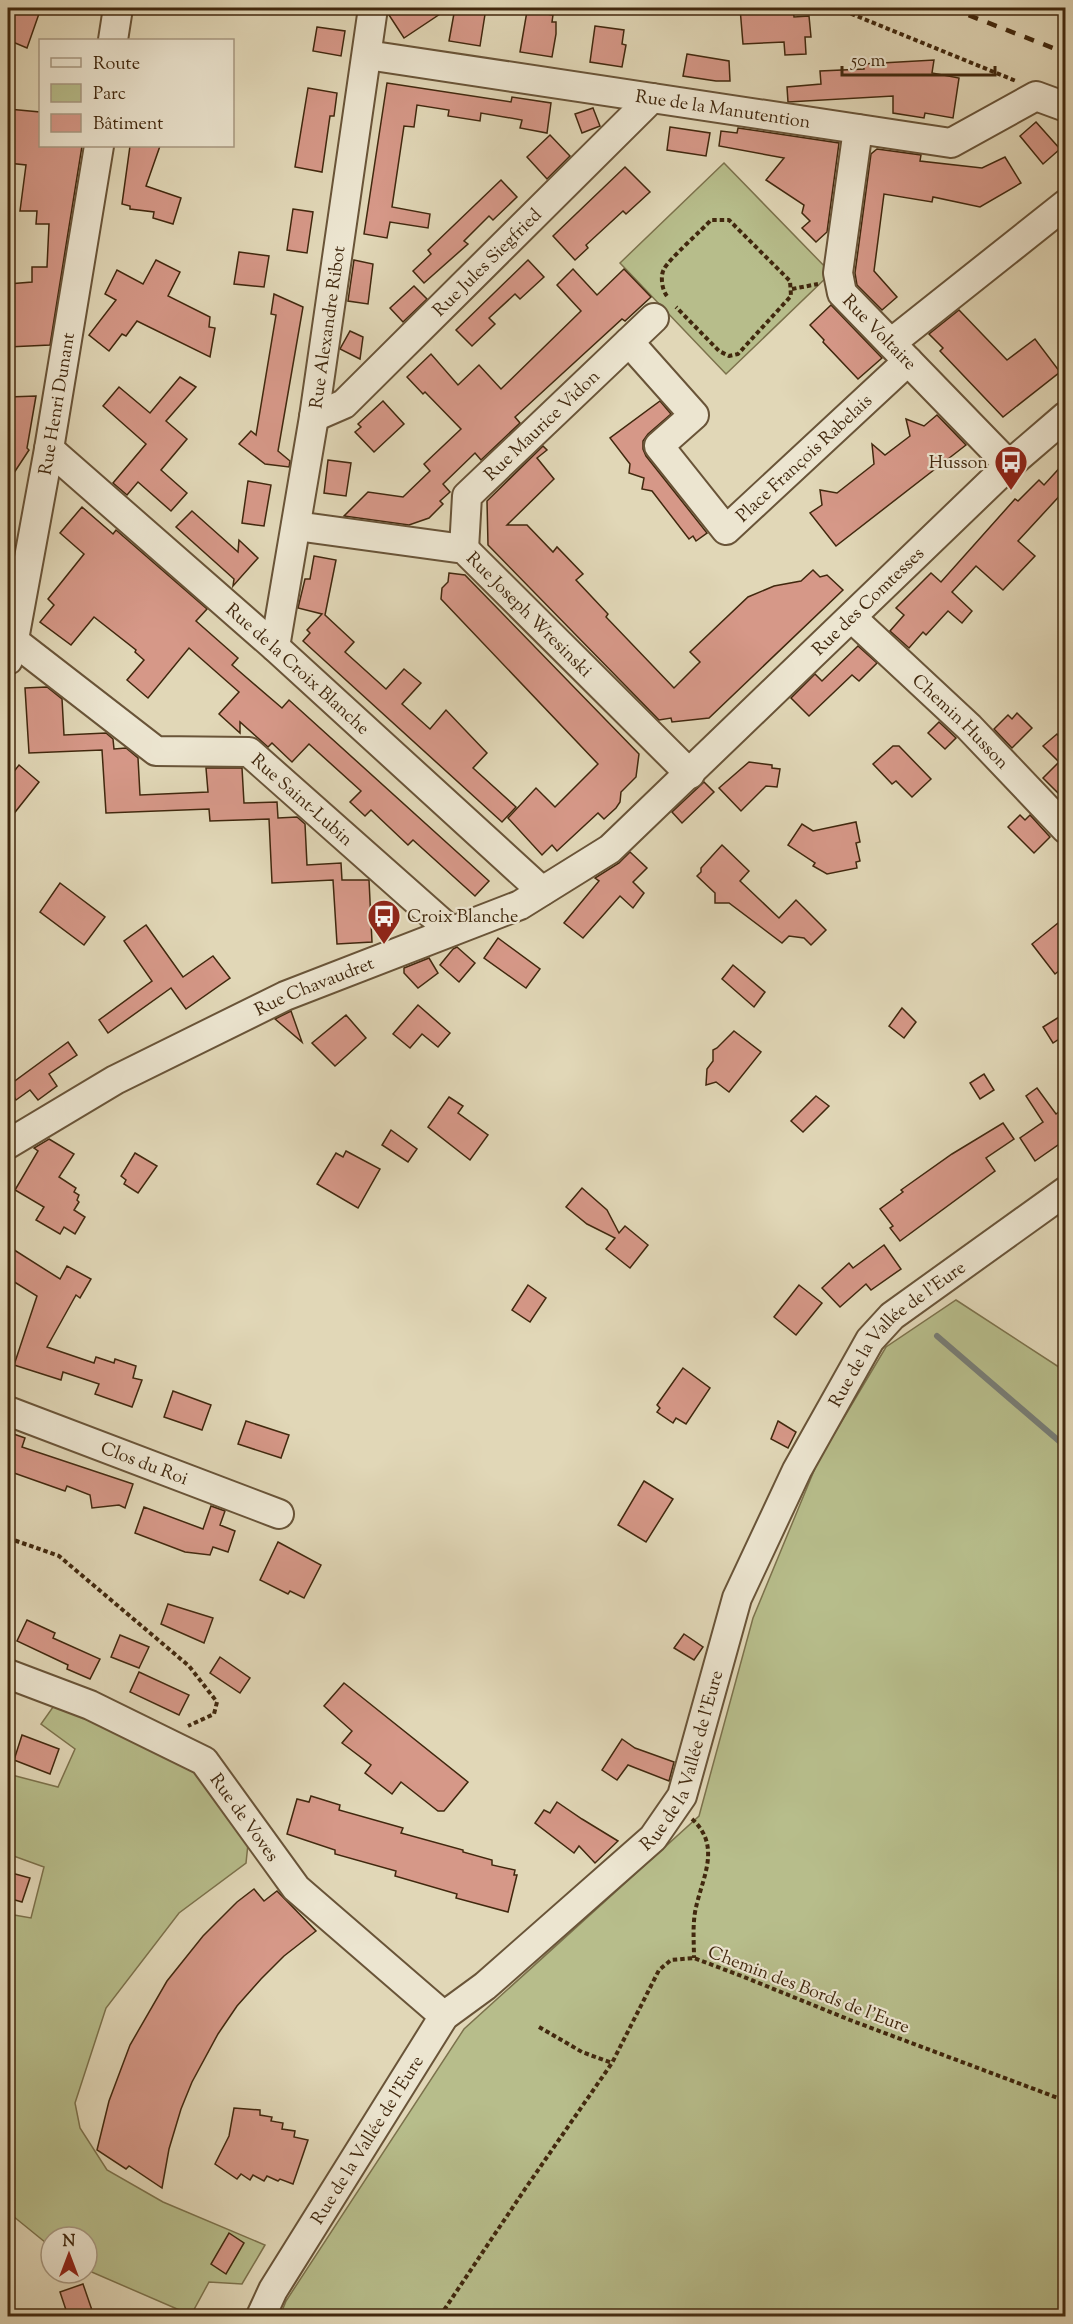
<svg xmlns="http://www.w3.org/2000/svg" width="1073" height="2324" viewBox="0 0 1073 2324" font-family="'Sorts Mill Goudy',serif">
<rect width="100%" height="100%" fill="#e1d7b7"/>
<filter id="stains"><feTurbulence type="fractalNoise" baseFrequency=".00333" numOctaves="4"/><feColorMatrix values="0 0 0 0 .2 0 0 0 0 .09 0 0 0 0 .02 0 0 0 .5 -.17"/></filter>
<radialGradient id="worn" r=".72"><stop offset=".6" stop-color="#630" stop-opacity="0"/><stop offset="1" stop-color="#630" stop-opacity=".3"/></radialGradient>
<!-- green -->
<g fill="#b7bd8b" stroke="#7c724c" stroke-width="1.5">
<polygon points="724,163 831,273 726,374 620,263"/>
<polygon points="956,1300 1065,1371 1065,2316 280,2316 286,2301 464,2029 699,1816 753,1618 818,1461 886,1347"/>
<polygon points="58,1700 204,1774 249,1834 246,1863 179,1913 106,2008 75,2103 80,2128 107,2170 163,2202 265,2245 242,2284 209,2282 191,2315 87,2270 87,2237 51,2237 51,2247 8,2212 8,1914 31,1918 44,1867 8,1854 8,1774 58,1787 75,1749 41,1724"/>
</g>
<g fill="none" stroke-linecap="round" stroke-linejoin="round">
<!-- stream -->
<polyline stroke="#777d76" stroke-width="6" points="937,1336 1066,1447"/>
</g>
<!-- building -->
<g fill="#d69888" stroke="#41280e" stroke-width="1.5">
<polygon points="8,8 41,8 27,48 8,40"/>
<polygon points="389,8 449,8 404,38 389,15"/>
<polygon points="455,8 486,8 480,46 449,41"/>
<polygon points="740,8 793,8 794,17 809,16 811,37 805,37 806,54 785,55 784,42 743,44"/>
<polygon points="527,11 553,15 552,22 556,22 556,34 552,57 520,52"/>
<polygon points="595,26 624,30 622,44 626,45 622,67 590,62"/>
<polygon points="317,27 345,31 341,56 313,51"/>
<polygon points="687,54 729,61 730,81 716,81 683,76"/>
<polygon points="934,60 932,73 959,78 953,118 925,113 924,118 893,113 893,96 788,102 787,87 821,84 820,71 864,69 864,64"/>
<polygon points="387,83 511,102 512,97 551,103 547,133 520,128 522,120 481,113 480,121 448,116 449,110 417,105 414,127 404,126 392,207 430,214 428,228 390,222 387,238 364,234"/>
<polygon points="308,88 337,93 334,116 330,116 322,172 295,167"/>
<polygon points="593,108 600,126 582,133 575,114"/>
<polygon points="8,109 40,112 40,146 82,146 50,345 8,347 8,284 32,282 32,267 47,267 49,224 36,224 37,211 20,211 26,165 8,163"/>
<polygon points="1036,122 1060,149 1043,164 1020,136"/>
<polygon points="670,127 710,133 706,156 667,150"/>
<polygon points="738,128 839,143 827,232 816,242 802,228 810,221 802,213 804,205 766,180 784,158 719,146 721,131 737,133"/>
<polygon points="550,135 570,156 547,179 527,157"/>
<polygon points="130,146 160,146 146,186 181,198 173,224 153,218 154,212 130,209 130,206 122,204"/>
<polygon points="877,149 921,155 920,161 982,168 1005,157 1021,183 980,207 933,197 932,202 884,194 874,271 897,297 882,310 857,285 855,273 871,154"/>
<polygon points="625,167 650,192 626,214 623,211 586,245 588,248 575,260 553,236"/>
<polygon points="501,180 517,197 493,220 489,216 464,241 468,244 424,283 413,271 431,254 428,250"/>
<polygon points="293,209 313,212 307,253 287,250"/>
<polygon points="239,252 269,256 264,287 234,284"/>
<polygon points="156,260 180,272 168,296 210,317 209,327 215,328 210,357 137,321 126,336 122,334 109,351 89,335 116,300 105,294 117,270 143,284"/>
<polygon points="354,260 373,264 368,304 348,301"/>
<polygon points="528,260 544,277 520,299 515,294 489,318 495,324 472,346 456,330"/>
<polygon points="573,269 597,295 624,269 651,297 625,321 622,319 515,417 520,423 481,460 475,453 443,484 450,492 440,501 443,504 429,518 409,525 344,516 368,492 403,497 430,471 424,464 461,429 425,392 423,394 407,377 431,354 458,385 479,365 501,389 581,311 557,285"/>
<polygon points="414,286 427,299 403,322 390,308"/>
<polygon points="274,294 303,307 278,451 290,461 289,467 265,464 239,444 251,431 256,435 276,315 271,314"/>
<polygon points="831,305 882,358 858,379 823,342 824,340 810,325"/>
<polygon points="959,310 1007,360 1035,339 1060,372 1003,417 940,351 943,348 929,334"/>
<polygon points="350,331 363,337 360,359 340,349"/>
<polygon points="180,377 196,387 166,421 187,439 161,470 187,493 171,511 138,482 127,495 113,483 146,444 103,406 119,387 150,413"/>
<polygon points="36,396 27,448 29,450 8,482 8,397"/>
<polygon points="383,401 404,424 374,452 355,432 361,427 358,424"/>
<polygon points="660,401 671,414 648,434 643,441 643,449 646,456 707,533 696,541 693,536 689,539 652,491 642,489 644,478 629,473 630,464 610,438"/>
<polygon points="937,415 966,445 836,546 810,513 822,505 820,490 837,493 874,464 872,444 885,455 910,436 906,419 924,426"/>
<polygon points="543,446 547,450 537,458 554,479 507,525 527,525 553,552 557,547 583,574 576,580 608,614 606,617 674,688 700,662 690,652 748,597 774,586 801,581 813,570 820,577 827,575 843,590 709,718 672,722 671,718 659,720 488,545 487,501"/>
<polygon points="328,460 351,463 346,496 324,493"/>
<polygon points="1065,462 1065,490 1018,541 1035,556 1003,590 976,566 952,592 972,611 962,623 948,611 926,635 923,632 909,648 890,631 904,615 896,608 931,573 941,582 1015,499 1018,501 1039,480 1044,485"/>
<polygon points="248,481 271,485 264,526 242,523"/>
<polygon points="82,507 113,534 116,530 207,609 196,621 238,658 232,665 282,708 289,700 489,881 475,896 413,840 408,845 371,810 365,816 350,802 361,791 309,744 292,762 272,743 268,747 240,722 240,733 219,714 239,692 189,648 148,698 127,680 144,660 135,652 136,650 94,617 71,645 40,622 54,605 48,599 84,554 60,533"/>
<polygon points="192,511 238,552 239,540 258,558 233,586 234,579 176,527"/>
<polygon points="314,556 336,560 325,615 354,642 345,652 386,689 404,669 421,683 402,704 430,729 446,710 487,753 473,768 516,807 502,822 303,641 310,633 307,630 322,614 298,608 305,579 310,579"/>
<polygon points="449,573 465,575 639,754 636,777 621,792 620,802 616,808 604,819 598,813 557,851 552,845 542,855 508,818 536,788 555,807 598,764 441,599 442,588 448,582"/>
<polygon points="858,646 877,663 859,681 852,675 809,716 791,698 815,674 822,681"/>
<polygon points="47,687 62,699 64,735 106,733 113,739 114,749 126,748 138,758 140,795 208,792 206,768 242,768 244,803 277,802 278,818 297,817 305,824 307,865 341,863 342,880 369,880 372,942 337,944 333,880 272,883 269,819 210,821 209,809 106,813 102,750 29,753 25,688"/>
<polygon points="1017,713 1032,728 1012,748 994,729 1008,715 1012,719"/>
<polygon points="939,722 956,738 945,749 928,733"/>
<polygon points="1057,734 1065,743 1065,800 1043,778 1059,762 1043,746"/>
<polygon points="893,746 899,746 931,779 912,797 896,781 892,784 873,764"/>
<polygon points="749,762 772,765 772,768 780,769 777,787 766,786 741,811 719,788"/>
<polygon points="19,765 39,782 8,821 8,779"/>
<polygon points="704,782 714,792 682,823 672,812"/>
<polygon points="1020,815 1025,820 1030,815 1050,837 1034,853 1008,827"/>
<polygon points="856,822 860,842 856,843 860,861 856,862 857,868 827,874 813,866 815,863 788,845 802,824 813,831"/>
<polygon points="722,845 749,871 740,881 779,918 796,900 826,930 811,945 804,938 789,936 782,943 729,903 715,903 715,893 697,876 701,872 701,868"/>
<polygon points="630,852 647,868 633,882 644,893 633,908 620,896 583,938 564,923 599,881 595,878 619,863"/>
<polygon points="60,883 105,917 84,945 40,912"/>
<polygon points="1058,923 1065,933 1065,966 1055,974 1032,944"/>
<polygon points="146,925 183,977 213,956 230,978 186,1009 171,988 108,1033 99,1020 152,981 124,941"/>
<polygon points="498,938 540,969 526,988 484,958"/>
<polygon points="457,947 475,963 459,982 440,965 453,949"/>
<polygon points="429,958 438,973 418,988 404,973 404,968"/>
<polygon points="733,965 765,992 754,1007 722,979"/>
<polygon points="418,1005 450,1033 438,1047 422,1034 410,1048 393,1034"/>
<polygon points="902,1008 916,1022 904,1038 889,1026"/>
<polygon points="291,1011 302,1042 275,1019"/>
<polygon points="346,1015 366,1038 335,1066 312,1043"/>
<polygon points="1059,1017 1065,1027 1065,1035 1053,1043 1043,1027"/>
<polygon points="734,1031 761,1052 729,1092 716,1082 706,1085 707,1069 713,1061 713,1050 717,1048"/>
<polygon points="68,1042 77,1055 49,1074 57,1086 38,1100 30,1090 16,1100 8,1086"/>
<polygon points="984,1074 994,1090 980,1099 970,1083"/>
<polygon points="1037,1088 1056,1114 1065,1107 1065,1140 1035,1161 1020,1138 1043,1122 1026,1096"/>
<polygon points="816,1096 829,1106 803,1132 791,1121"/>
<polygon points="449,1097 463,1106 458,1113 488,1135 470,1160 428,1127"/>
<polygon points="1003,1123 1014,1139 986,1158 995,1171 900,1241 890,1228 893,1226 880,1209 903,1192 901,1190 952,1154"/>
<polygon points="391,1130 417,1149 408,1162 382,1145"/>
<polygon points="49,1139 74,1154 59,1177 76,1188 74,1192 79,1195 77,1200 79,1202 74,1210 85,1217 75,1234 64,1227 60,1234 36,1220 44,1207 15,1190 38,1151 34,1148"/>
<polygon points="346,1151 380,1169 358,1208 317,1184 336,1153 343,1157"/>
<polygon points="135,1153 157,1166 138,1193 124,1184 126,1180 121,1176"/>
<polygon points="582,1188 607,1210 619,1233 625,1226 648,1245 630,1268 606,1249 615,1238 587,1224 566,1207"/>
<polygon points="884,1245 901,1269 871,1290 866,1284 840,1307 822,1288 849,1263 853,1268"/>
<polygon points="8,1246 60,1279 67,1266 91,1279 80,1298 76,1295 47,1347 94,1363 96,1357 114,1363 115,1359 136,1366 133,1378 142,1380 132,1407 95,1394 99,1384 63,1372 61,1380 14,1365 37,1296 8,1278"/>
<polygon points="528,1285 546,1298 530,1322 512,1310"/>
<polygon points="799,1285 822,1303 796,1335 774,1317"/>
<polygon points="683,1368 710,1388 686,1424 676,1418 673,1423 657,1412 660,1408 657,1405"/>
<polygon points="173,1391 211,1405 202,1430 164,1417"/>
<polygon points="246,1421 289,1435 281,1458 238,1444"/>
<polygon points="778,1421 796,1432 788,1448 771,1439"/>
<polygon points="8,1432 25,1438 22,1447 133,1484 125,1508 119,1505 92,1508 90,1495 67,1486 65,1491 14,1473 11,1483 8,1482"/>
<polygon points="644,1481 673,1499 646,1542 618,1525"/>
<polygon points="211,1506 225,1511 220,1525 235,1531 228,1552 213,1547 210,1555 185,1552 135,1533 144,1507 203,1529"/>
<polygon points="278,1542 321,1565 304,1598 290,1591 288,1594 260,1580"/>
<polygon points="168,1604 213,1618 204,1643 161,1624"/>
<polygon points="27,1620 55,1633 53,1638 100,1659 90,1679 67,1669 68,1665 17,1641"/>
<polygon points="684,1634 703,1647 694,1660 674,1648"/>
<polygon points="120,1635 149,1647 139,1668 111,1657"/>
<polygon points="220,1657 250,1678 240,1693 210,1673"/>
<polygon points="139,1672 189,1695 179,1715 130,1692"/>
<polygon points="344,1683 468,1782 444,1811 438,1811 401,1782 392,1794 365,1773 371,1765 342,1743 352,1731 324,1706"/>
<polygon points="22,1735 59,1749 50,1774 14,1760"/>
<polygon points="622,1739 635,1748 674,1762 669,1781 628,1765 617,1780 602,1770"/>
<polygon points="311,1796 340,1805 339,1810 403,1828 401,1833 463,1850 463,1852 492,1860 492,1865 515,1870 514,1875 517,1875 508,1912 456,1898 457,1894 395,1876 396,1871 335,1854 335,1850 287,1834 297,1799 309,1802"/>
<polygon points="557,1802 582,1819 618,1841 595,1863 579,1846 574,1853 535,1823 544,1810 550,1813"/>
<polygon points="8,1872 30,1878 22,1902 8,1898"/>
<polygon points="254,1889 264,1901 277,1891 316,1931 284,1956 261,1979 237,2006 218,2034 192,2082 181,2109 169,2149 162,2188 129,2166 126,2169 97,2150 109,2101 130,2045 167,1981 203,1936 237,1902"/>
<polygon points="234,2108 260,2110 260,2115 272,2117 271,2121 283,2123 282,2129 295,2131 294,2137 308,2140 293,2184 280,2179 278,2181 267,2176 264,2181 253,2175 250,2180 241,2174 237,2179 215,2164 229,2136"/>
<polygon points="229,2233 244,2243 226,2274 211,2264"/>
<polygon points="83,2284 94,2316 68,2316 60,2292"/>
</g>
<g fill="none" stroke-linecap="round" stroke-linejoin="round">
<defs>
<g id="minor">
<polyline points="113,40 118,8"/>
<path id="s1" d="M367 55 951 143 1036 96 1066 107"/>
<path id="s2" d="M858 129 838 273 842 293 1009 465"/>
<path id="s3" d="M629 342 694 415 659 446 726 530 908 361"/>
<polyline points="891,343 1066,204"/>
<path id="s4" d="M314 417 344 404 652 98"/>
<path id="s5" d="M49 449 275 647 542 891"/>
<path id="s6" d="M296 526 464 549 690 774"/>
<path id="s7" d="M464 549 467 496 654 318"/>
<path id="s8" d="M852 618 969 727 1066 829"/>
<path id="s9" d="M14 641 156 751 249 752 451 931"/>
<path id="s10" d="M275 647 314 417 373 8"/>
<path id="s11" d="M8 660 15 634 49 449 99 146"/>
<path id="s12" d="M8 1144 115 1080 285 996 520 905 610 849 1009 465 1066 416"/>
<path id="s13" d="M8 1411 279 1514"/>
<path id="s14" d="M8 1674 90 1705 204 1761 296 1888 444 2016"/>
<path id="s15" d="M261 2316 273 2290 444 2016 485 1986 653 1838 682 1796 737 1598 797 1470 870 1340 892 1316 1066 1191"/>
</g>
</defs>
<!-- minor casing -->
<use href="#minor" stroke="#695438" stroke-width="32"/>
<!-- path -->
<g stroke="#41280e" stroke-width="4" stroke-dasharray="4.5 3" stroke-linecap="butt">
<polyline points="837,8 1016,81"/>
<polyline points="792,289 818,284"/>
<path d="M667 296C662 290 660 276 664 269 669 259 702 230 711 220H729L790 281 791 296 738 354 729 356 719 351 676 307"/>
<polyline points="8,1538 59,1556 189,1666 217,1702 214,1714 188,1726"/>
<path d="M692 1819C726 1850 696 1886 694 1921 693 1933 694 1946 694 1958"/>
<polyline points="539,2027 582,2052 612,2063"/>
<polyline points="440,2316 525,2189 612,2063 659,1970 671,1960 694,1958 744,1977 850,2020 1066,2101"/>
</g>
<!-- minor -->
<use href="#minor" stroke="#ece5d0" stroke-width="28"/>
<!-- rail -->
<polyline stroke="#41280e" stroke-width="4.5" stroke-dasharray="10 10" stroke-linecap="butt" points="950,8 1066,53"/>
</g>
<!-- icons -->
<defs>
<symbol id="bus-pin" viewBox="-11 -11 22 30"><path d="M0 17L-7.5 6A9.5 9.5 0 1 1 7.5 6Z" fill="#8f2418" stroke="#ece5d0"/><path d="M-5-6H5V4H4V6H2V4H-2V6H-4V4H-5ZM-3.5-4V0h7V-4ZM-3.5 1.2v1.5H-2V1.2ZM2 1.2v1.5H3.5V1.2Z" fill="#fff"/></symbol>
</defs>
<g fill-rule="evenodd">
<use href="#bus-pin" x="992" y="443" width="38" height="52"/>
<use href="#bus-pin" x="365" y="897" width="38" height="52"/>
</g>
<g text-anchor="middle" stroke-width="4.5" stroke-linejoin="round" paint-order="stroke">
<!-- street labels -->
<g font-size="18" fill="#41280e" stroke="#ece5d0">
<text dy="6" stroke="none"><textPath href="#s1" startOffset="360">Rue de la Manutention</textPath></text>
<text dy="6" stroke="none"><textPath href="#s4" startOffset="234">Rue Jules Siegfried</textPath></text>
<text dy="6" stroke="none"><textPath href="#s10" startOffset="324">Rue Alexandre Ribot</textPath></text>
<text dy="6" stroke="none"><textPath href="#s2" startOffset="220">Rue Voltaire</textPath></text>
<text dy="6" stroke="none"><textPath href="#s11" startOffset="261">Rue Henri Dunant</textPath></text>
<text dy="6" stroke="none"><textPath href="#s7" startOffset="156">Rue Maurice Vidon</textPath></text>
<text dy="6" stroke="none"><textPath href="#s3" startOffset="358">Place François Rabelais</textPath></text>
<text dy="6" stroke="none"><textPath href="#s12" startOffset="1030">Rue des Comtesses</textPath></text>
<text dy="6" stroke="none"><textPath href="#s6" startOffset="262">Rue Joseph Wresinski</textPath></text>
<text dy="6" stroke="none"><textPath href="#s5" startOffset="332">Rue de la Croix Blanche</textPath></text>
<text dy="6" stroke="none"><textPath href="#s8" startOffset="150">Chemin Husson</textPath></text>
<text dy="6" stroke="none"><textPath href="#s9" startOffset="344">Rue Saint-Lubin</textPath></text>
<text dy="6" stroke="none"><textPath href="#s12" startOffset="345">Rue Chavaudret</textPath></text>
<text dy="6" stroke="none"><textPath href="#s15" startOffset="1196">Rue de la Vallée de l'Eure</textPath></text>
<text dy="6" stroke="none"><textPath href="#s13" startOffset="146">Clos du Roi</textPath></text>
<text dy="6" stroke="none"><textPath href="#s15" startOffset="710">Rue de la Vallée de l'Eure</textPath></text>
<text dy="6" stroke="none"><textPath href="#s14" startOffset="284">Rue de Voves</textPath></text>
<text transform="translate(809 1989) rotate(21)" y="6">Chemin des Bords de l'Eure</text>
<text dy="6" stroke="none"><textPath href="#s15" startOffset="206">Rue de la Vallée de l'Eure</textPath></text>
</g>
<!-- poi labels -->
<g font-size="18" fill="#41280e" stroke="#ece5d0" text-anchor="end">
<text x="988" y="468">Husson</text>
<text x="407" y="922" text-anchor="start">Croix Blanche</text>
</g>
</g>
<!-- margin -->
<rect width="1073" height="2324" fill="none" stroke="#e1d7b7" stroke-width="30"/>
<rect x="9" y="9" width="1055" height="2306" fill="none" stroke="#41280e" stroke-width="3"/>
<rect x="15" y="15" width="1043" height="2294" fill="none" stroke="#41280e" stroke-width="1.5"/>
<!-- legend -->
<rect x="39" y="39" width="195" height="108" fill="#ece5d0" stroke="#a89982" stroke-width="1.5"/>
<rect x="51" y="58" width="30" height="9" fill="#ece5d0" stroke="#a89982" stroke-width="1.5"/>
<text x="93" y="69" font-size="18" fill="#41280e">Route</text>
<rect x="51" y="84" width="30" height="18" fill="#b7bd8b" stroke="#a89982" stroke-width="1.5"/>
<text x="93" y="99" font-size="18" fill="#41280e">Parc</text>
<rect x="51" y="114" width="30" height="18" fill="#d69888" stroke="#a89982" stroke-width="1.5"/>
<text x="93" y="129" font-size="18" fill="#41280e">Bâtiment</text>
<!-- north arrow -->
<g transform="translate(69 2255)"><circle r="28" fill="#ece5d0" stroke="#a89982" stroke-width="1.5"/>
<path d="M0-4.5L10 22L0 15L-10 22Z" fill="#8f2418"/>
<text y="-9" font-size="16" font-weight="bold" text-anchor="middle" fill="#41280e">N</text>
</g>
<!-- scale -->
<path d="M842 66v9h153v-9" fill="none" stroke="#41280e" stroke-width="3"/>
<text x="851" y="66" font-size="18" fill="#41280e" stroke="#ece5d0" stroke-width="4.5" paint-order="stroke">50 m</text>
<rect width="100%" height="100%" filter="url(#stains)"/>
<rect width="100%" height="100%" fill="url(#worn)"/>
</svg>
